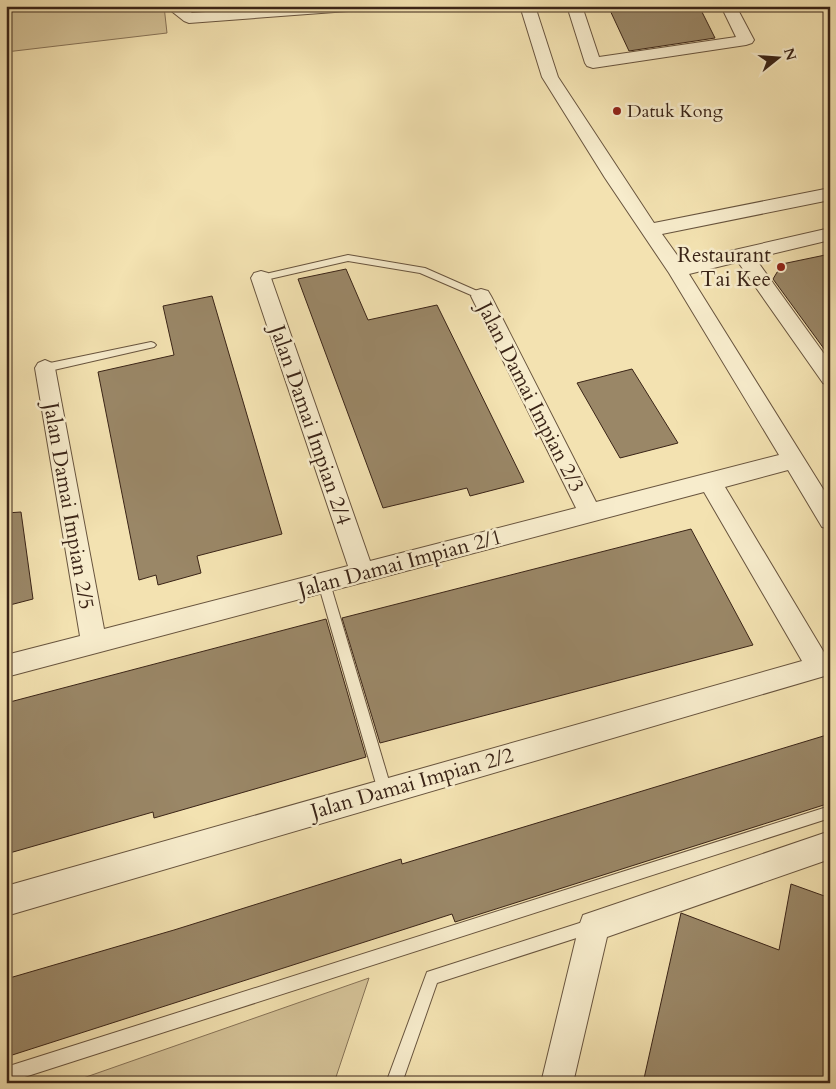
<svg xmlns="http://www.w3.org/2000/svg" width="836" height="1089" viewBox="0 0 836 1089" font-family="Cardo,serif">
<rect width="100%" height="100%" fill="#f3e2b1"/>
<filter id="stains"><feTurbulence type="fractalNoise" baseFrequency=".004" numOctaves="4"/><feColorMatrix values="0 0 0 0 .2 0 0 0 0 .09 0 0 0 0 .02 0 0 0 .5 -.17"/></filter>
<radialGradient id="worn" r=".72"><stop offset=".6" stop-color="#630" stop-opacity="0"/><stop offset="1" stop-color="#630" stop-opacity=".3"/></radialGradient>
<!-- green -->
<g fill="#d4c297" stroke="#877357">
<polygon points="6,6 164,6 167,33 6,52"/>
<polygon points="369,978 334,1083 69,1083"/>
</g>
<!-- building -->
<g fill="#9a8767" stroke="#3a2417">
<polygon points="608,6 699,6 715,38 629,51"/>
<polygon points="830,254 830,357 773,279 782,264"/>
<polygon points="346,269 368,320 437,305 524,482 470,496 467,488 383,508 298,279"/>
<polygon points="212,296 282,534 197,556 201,573 158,585 156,575 139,580 98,372 174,355 163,306"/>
<polygon points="632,369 678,443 620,458 577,383"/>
<polygon points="21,512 33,599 6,606 6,513"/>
<polygon points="691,529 753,645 380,743 342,618"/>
<polygon points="326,619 366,757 154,818 153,812 6,854 6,703"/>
<polygon points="830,734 830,803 455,922 452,914 6,1057 6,979 174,930 401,859 402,864"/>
<polygon points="791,884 830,898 830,1083 643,1083 681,913 779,950"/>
</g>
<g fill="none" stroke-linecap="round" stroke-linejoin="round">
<defs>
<g id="service">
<polygon points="348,255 425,268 484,294 486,296 481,299 478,298 420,273 348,261 261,281 256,278 261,275"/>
<polygon points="151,342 154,343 156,345 154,347 45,372 40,368 45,364"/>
<polygon points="324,578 328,580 330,583 392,791 390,795 385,797 380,795 378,791 318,583 320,580"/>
<polygon points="830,806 830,818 6,1083 6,1067"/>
<polygon points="592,919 597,921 599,926 597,931 592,933 437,983 402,1083 386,1083 427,972"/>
</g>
<g id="minor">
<polygon points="165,6 182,6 192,13 284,6 355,6 353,9 348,11 189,23 184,21"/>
<polygon points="520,6 535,6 558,77 654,223 830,188 830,200 662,234 682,262 830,228 830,240 755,258 830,362 830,386 823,383 738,262 689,274 830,500 830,529 822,527 788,470 725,487 828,659 830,662 828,675 6,916 6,886 802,661 704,492 6,677 6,655 80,636 35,368 38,363 45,360 52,363 55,368 104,629 348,566 251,278 254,273 261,271 268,273 271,278 370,561 576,508 471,296 474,291 481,289 488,291 491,296 596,502 779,455 669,273 605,178 542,77"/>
<polygon points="567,6 582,6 599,57 736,37 721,6 736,6 754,40 752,43 746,45 593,68 587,66 585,63"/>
<polygon points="830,831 830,859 607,937 573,1083 541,1083 579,926 583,915"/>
</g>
</defs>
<!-- service casing -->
<use href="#service" stroke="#68543e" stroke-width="2"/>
<!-- minor casing -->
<use href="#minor" stroke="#68543e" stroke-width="2"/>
<!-- service -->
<use href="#service" fill="#f7eccc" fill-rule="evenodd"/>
<!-- minor -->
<use href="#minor" fill="#f7eccc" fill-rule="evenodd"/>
</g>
<!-- markers -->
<g fill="#8f2418" stroke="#f7eccc" stroke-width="2">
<circle cx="617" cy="111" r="5"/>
<circle cx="781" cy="267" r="5"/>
</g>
<g text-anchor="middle" stroke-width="5" stroke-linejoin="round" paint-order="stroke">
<!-- far-poi labels -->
<g font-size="18" fill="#3a2417" stroke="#f7eccc" text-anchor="start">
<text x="627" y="117">Datuk Kong</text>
</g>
<!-- poi labels -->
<g font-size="21" fill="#3a2417" stroke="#f7eccc" text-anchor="end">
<text x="771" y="262">Restaurant<tspan x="771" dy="24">Tai Kee</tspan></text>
</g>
<!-- street labels -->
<g font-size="21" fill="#3a2417" stroke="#f7eccc">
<text transform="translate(531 397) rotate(63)" y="7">Jalan Damai Impian 2/3</text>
<text transform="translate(311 425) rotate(71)" y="7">Jalan Damai Impian 2/4</text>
<text transform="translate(69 506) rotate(80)" y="7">Jalan Damai Impian 2/5</text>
<text transform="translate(400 563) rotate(-15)" y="7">Jalan Damai Impian 2/1</text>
<text transform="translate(412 783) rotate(-16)" y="7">Jalan Damai Impian 2/2</text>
</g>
</g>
<!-- margin -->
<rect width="836" height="1089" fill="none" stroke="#f3e2b1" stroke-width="25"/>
<rect x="8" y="8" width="821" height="1074" fill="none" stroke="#3a2417" stroke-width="2.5"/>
<rect x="12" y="12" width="811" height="1064" fill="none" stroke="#3a2417"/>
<!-- north arrow -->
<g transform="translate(778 58) rotate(73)" stroke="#f7eccc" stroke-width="4" paint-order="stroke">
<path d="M0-4L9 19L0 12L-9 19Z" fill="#3a2417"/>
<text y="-8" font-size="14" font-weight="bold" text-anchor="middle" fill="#3a2417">N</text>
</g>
<rect width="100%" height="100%" filter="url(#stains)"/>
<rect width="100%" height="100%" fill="url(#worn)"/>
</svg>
